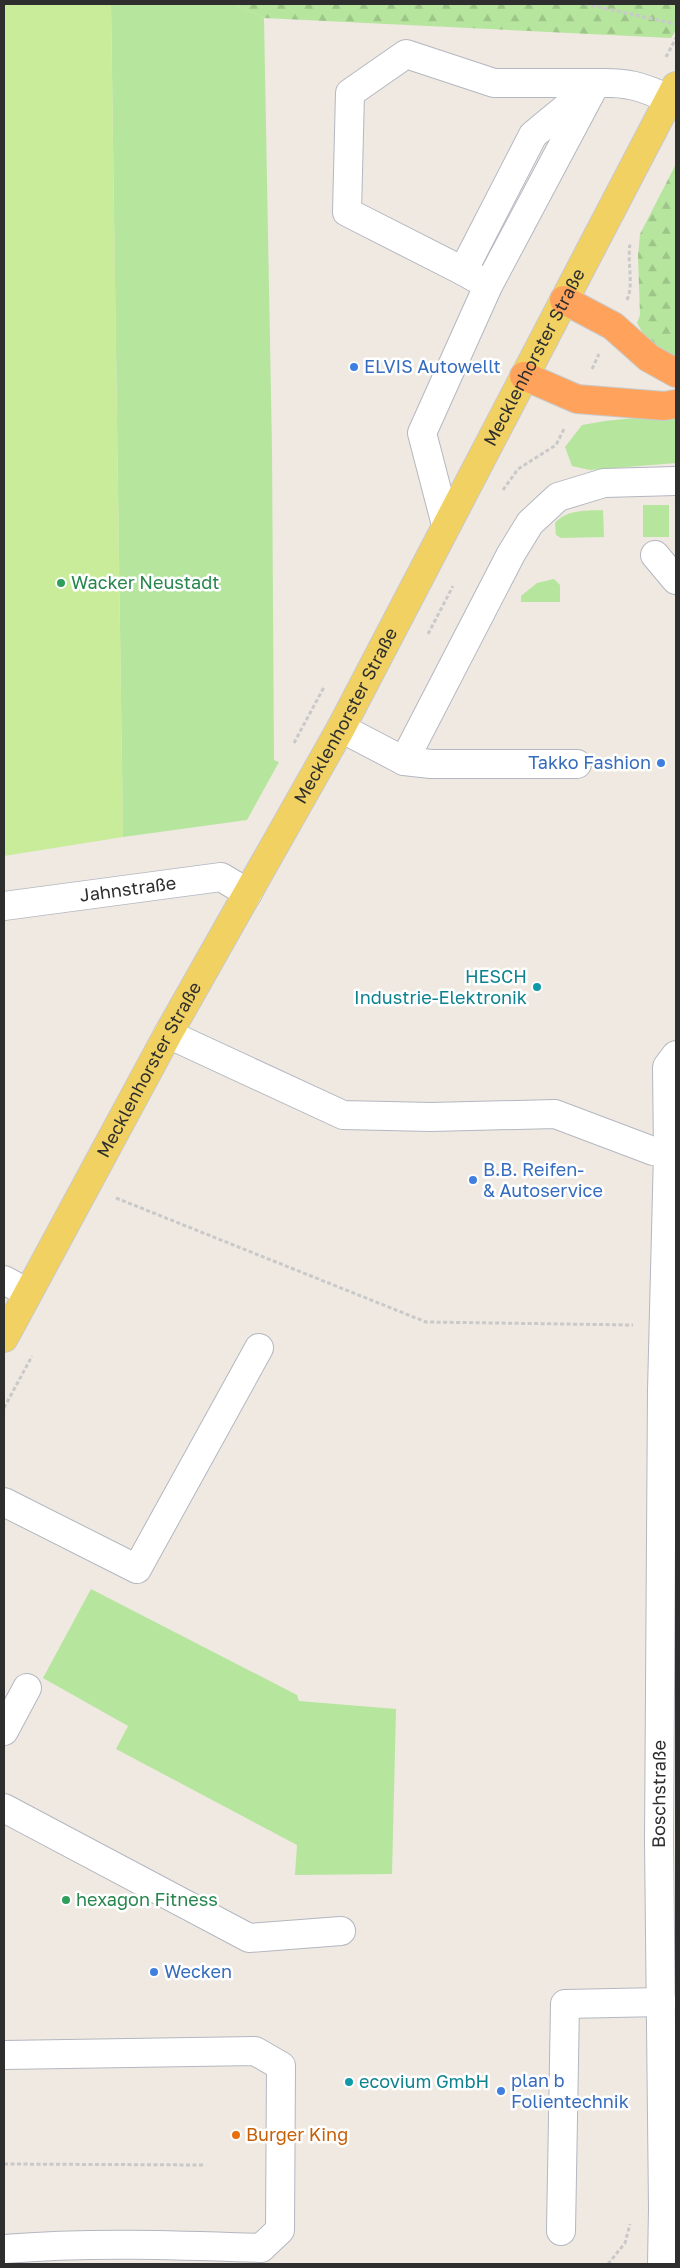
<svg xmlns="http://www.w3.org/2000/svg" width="680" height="2268" viewBox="0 0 680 2268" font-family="'Golos Text',sans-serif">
<defs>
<pattern id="forest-firs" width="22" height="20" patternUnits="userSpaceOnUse" patternTransform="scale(1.25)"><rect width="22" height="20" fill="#b6e59e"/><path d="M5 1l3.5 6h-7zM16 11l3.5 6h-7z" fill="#9dc588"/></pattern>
</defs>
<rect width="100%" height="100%" fill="#efe9e1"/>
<!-- grass -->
<g fill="#b6e59e">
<polygon points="111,4 234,4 264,18 272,449 274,760 279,762 247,820 123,837"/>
<polygon points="653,416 676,416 676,463 590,470 572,466 565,447 582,425 605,421"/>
<rect x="643" y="505" width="26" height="32"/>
<path d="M603 510 604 537 561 538 556 535 555 523C567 509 586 511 603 510Z"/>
<polygon points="554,579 560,585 560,602 521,602 521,596 537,583"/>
<polygon points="91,1589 297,1695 299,1701 396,1709 392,1874 295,1875 297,1845 116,1749 128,1726 43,1678"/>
</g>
<!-- forest -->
<g fill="url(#forest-firs)">
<polygon points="234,4 676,4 676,30 671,38 264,18"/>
<polygon points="676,164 676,361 646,338 637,323 640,315 638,256 640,234"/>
</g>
<!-- pitch -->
<polygon fill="#c9ec9a" points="4,4 111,4 123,837 4,856"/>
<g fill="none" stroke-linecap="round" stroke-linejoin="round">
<defs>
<g id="minor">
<polyline points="463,271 347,212 350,93 406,54 494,83 596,83"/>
<polyline points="479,280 463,271 533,135 585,92"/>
<path d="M446 525 422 433 488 286 596 83C627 82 641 86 669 99"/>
<polyline points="655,555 676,580"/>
<polyline points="341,728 404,761 511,554 530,523 558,497 604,483 676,481"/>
<polyline points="404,761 431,764 577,764"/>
<path id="s1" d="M4 906 221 877 248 893"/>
<polyline points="168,1034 343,1115 431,1117 555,1114 653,1151 668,1153"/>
<polyline points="4,1280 28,1293"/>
<polyline points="4,1502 137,1569 259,1348"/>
<polyline points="4,1731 27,1688"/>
<polyline points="4,1808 249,1938 341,1931"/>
<path d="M4 2055 255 2051 281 2066 280 2230 261 2248C175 2245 90 2242 4 2249"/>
<polyline points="561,2231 565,2004 662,2002"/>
<path id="s2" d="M662 2264 663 2209 659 1841 662 1390 668 1153 667 1067 676 1055"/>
</g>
<g id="major">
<path id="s3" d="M4 1338 168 1034 341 728 676 86"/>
</g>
<g id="highway">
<polyline points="564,300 613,326 649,358 676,373"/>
<polyline points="524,376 577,399 664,406 676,404"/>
</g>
</defs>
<!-- minor casing -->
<use href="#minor" stroke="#b4b7c1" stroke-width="30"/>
<!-- major casing -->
<use href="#major" stroke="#c9c9c9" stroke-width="30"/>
<!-- highway casing -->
<use href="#highway" stroke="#c9c9c9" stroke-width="30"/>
<!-- path -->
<g stroke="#c9c9c9" stroke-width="3" stroke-dasharray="4 2.5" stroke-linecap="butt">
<polyline points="585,4 676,24"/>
<polyline points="666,57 676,38"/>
<path d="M627 300C634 285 627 261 630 244"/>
<polyline points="592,369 599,354"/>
<polyline points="503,490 518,469 556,445 565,427"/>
<polyline points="428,634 453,586"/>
<polyline points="294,743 324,687"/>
<polyline points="116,1198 426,1322 633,1325"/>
<polyline points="4,1408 32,1356"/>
<polyline points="4,2164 203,2165"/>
<polyline points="608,2264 625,2243 630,2224"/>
</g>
<!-- minor -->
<use href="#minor" stroke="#fff" stroke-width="28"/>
<!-- major -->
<use href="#major" stroke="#f2d163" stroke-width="28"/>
<!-- highway -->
<use href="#highway" stroke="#ffa35c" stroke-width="28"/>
</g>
<!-- markers -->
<g fill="#3f7fe0" stroke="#fff" stroke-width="2">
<circle cx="354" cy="367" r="5"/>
<circle cx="661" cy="763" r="5"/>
<circle cx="473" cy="1180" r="5"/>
<circle cx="154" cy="1972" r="5"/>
<circle cx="501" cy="2091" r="5"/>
</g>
<g fill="#2e9e5b" stroke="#fff" stroke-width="2">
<circle cx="61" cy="583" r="5"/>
<circle cx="66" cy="1900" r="5"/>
</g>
<g fill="#0f9aa8" stroke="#fff" stroke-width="2">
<circle cx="537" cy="987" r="5"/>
<circle cx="349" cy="2082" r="5"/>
</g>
<circle fill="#e8710a" stroke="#fff" stroke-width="2" cx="236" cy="2135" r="5"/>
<g text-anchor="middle" stroke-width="5" stroke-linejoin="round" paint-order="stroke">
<!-- street labels -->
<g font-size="18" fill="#2e2e2e" stroke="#fff">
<text dy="6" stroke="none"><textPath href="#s3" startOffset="1115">Mecklenhorster Straße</textPath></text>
<text dy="6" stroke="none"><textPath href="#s3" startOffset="710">Mecklenhorster Straße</textPath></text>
<text dy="6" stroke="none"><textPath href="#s1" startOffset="125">Jahnstraße</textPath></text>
<text dy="6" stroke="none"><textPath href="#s3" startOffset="305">Mecklenhorster Straße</textPath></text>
<text dy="6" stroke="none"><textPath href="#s2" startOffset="470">Boschstraße</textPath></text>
</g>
<!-- shop labels -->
<g font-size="18" fill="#366cbe" stroke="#fff" text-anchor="start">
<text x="364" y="373">ELVIS Autowellt</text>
<text x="651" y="769" text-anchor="end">Takko Fashion</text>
<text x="483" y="1176">B.B. Reifen-<tspan x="483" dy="21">&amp; Autoservice</tspan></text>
<text x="164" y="1978">Wecken</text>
<text x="511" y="2087">plan b<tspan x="511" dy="21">Folientechnik</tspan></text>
</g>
<!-- leisure labels -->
<g font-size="18" fill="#27864d" stroke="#fff" text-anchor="start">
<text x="71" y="589">Wacker Neustadt</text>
<text x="76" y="1906">hexagon Fitness</text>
</g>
<!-- culture labels -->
<g font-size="18" fill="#0d838f" stroke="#fff" text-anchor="end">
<text x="527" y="983">HESCH<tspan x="527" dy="21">Industrie-Elektronik</tspan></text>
<text x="359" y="2088" text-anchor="start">ecovium GmbH</text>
</g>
<!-- food labels -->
<g font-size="18" fill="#c56008" stroke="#fff" text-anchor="start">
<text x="246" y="2141">Burger King</text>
</g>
</g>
<!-- border -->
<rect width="680" height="2268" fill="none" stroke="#2e2e2e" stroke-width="10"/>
</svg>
